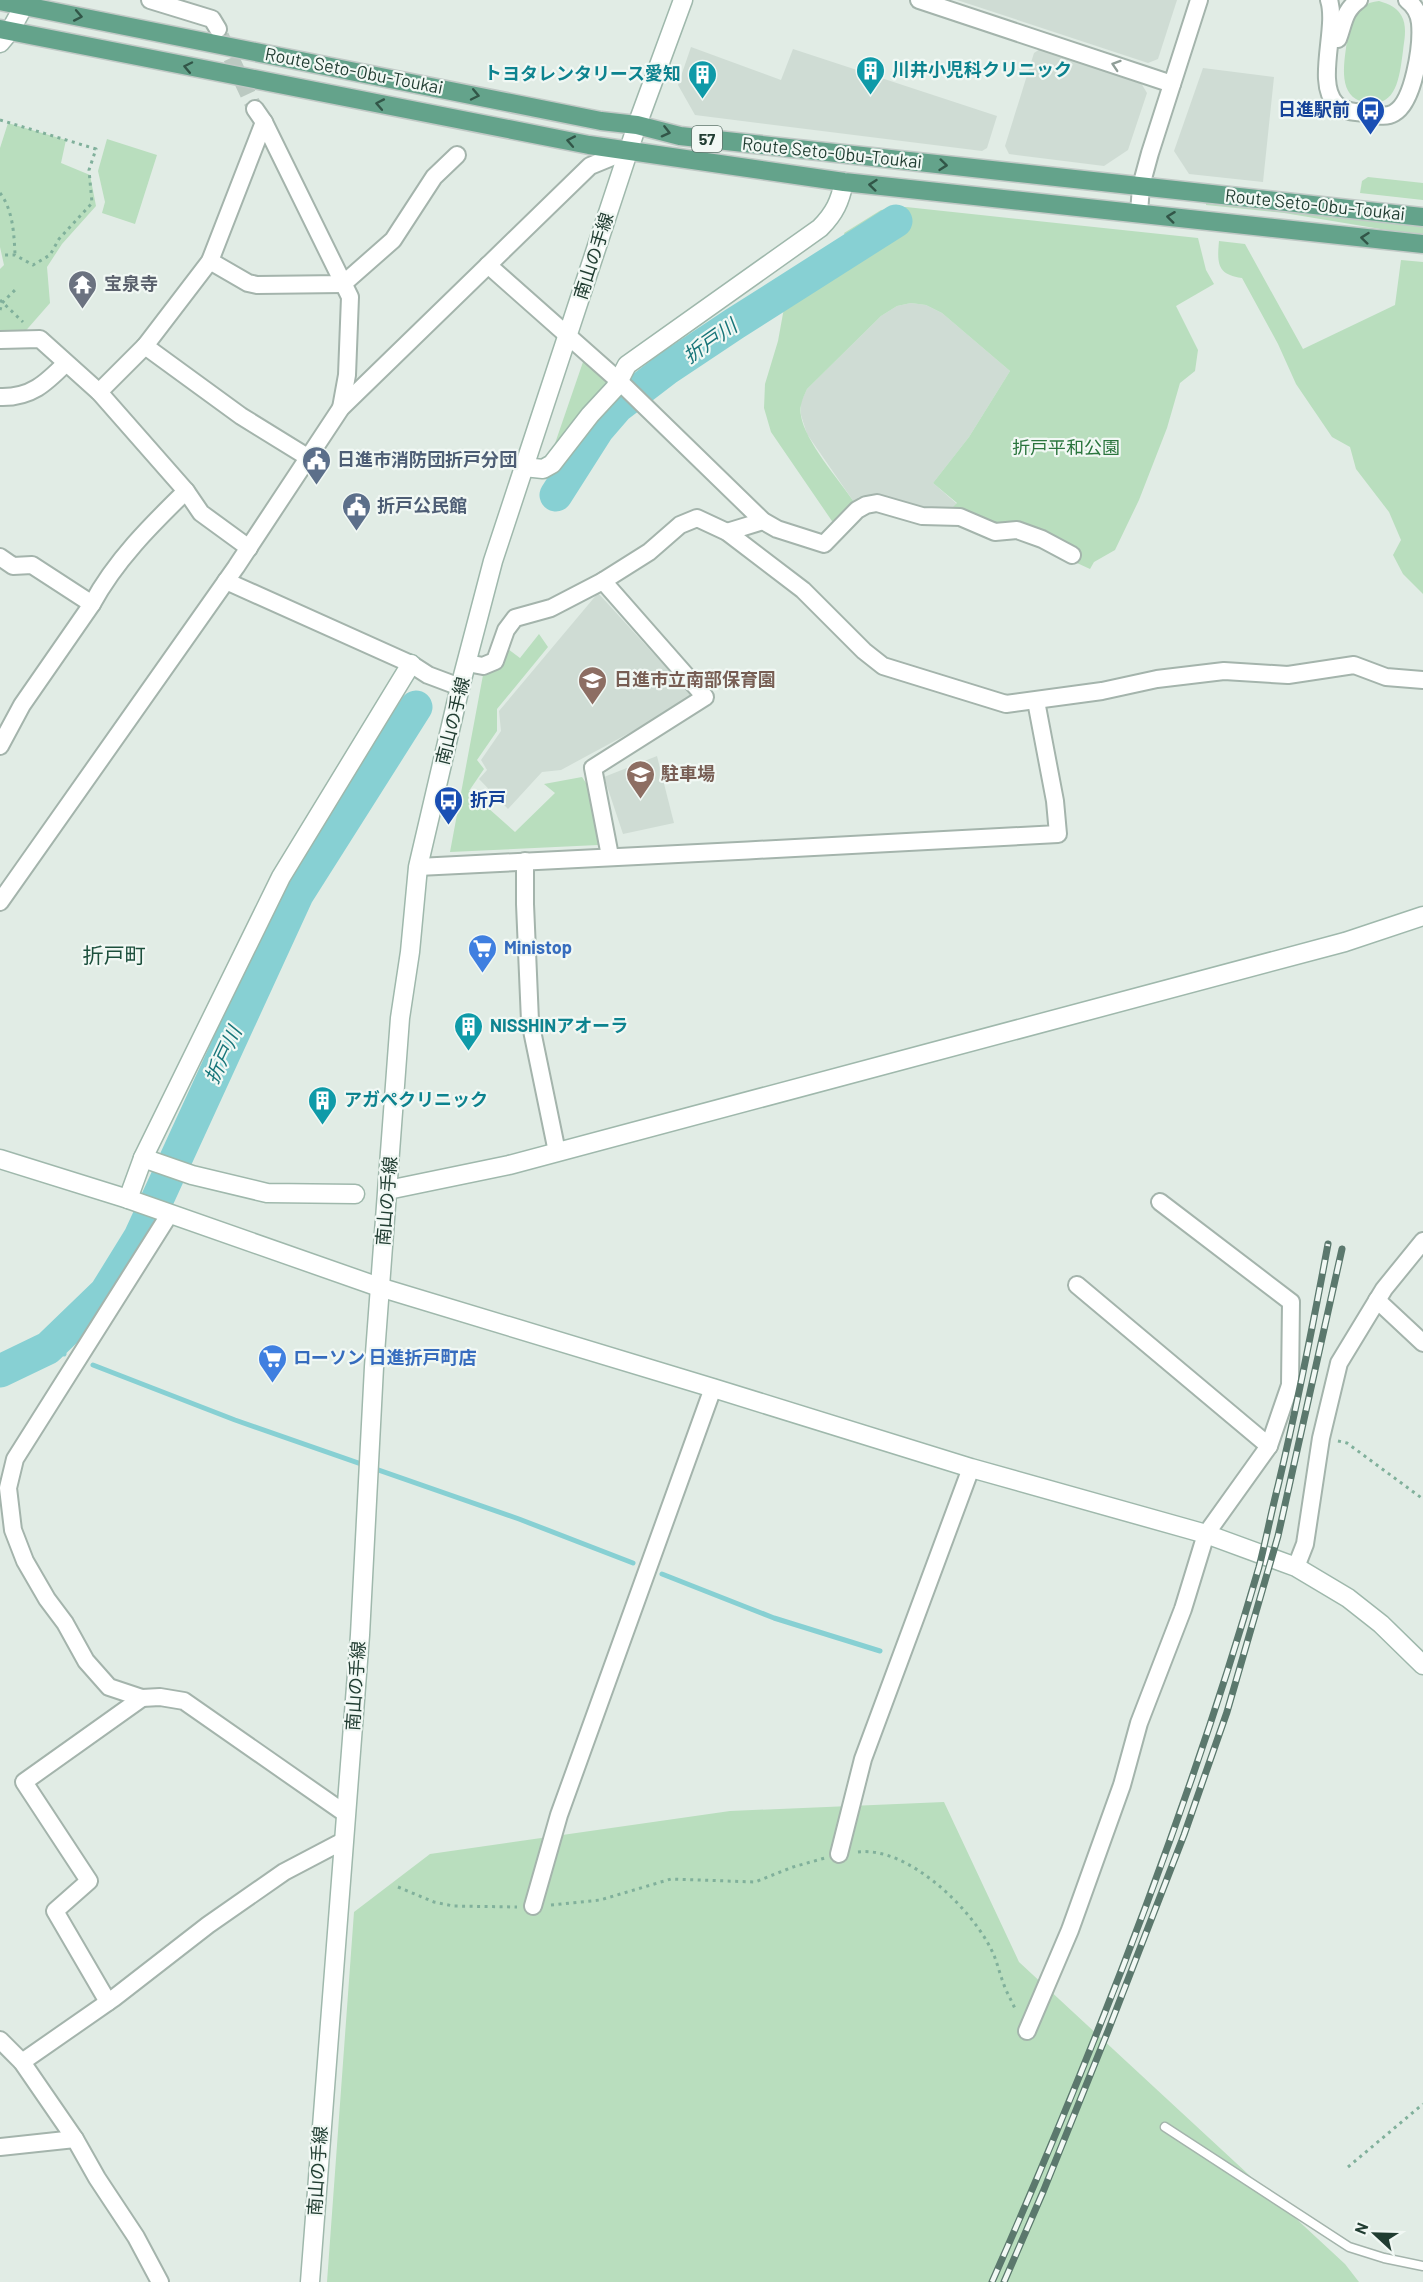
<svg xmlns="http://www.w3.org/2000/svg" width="1423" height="2282" viewBox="0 0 1423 2282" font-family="Barlow,'Noto Sans JP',sans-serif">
<rect width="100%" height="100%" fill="#e1ece5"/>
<!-- built -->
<g fill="#cfdcd4">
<polygon points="957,0 1177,0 1158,59 1148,63"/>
<polygon points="691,47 781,80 793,49 997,116 987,148 982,151 695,115 678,85"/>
<polygon points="1040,49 1141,83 1147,93 1128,150 1104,166 1009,154 1005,146 1034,53"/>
<polygon points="1203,68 1274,77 1263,182 1189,174 1174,151"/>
<polygon points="911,303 926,305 942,313 1010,371 969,437 933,483 957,504 951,511 933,512 874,496 859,497 854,502 807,434 801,415 801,402 807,389 881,316 897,306"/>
<polygon points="598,593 694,698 561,770 542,772 508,809 479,779 487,770 481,760 501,731 499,711"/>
<polygon points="657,756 674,823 623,834 604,777"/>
</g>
<!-- green -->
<g fill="#b9debe">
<path d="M1379 1C1389 4 1399 8 1403 19 1407 30 1404 41 1403 51 1400 72 1398 106 1370 103 1339 101 1343 70 1346 48 1349 27 1353 3 1379 1Z"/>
<polygon points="8,123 66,140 61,163 90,175 96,206 62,244 47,267 50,303 22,335 0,334 0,269 4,265 0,247 0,148"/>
<polygon points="107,139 157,155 135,224 102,213 105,202 98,171"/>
<polygon points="1368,177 1423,183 1423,200 1360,193 1362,181"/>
<polygon points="1206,201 1423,225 1423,236 1284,213 1206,205"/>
<path d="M906 207 1198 238 1206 270 1214 284 1176 306 1198 350 1195 371 1180 383 1167 428 1139 500 1115 550 1094 562 1090 569 1077 563 1081 553 1043 535 995 526 953 507 957 503 933 483 969 437 1010 371 942 313 926 305 911 303 897 306 881 316 807 389C803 398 799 406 801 416 805 441 839 480 854 502L834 524 771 432 764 408 765 384 778 341 784 308 780 301 900 226 894 215 848 243 844 233 881 210Z"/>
<path d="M1219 241 1245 244 1303 349 1395 305 1401 260 1423 262V594L1403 574 1393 555 1401 540 1389 512 1356 469 1350 447 1332 437 1296 384 1278 344 1242 278C1217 275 1217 263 1219 241Z"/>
<polygon points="584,359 613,383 550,458"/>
<polygon points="539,634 548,647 497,709 497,731 477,760 484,769 469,791 515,832 555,793 544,784 582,777 592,792 598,845 450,852 483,675 505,639 508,649 520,658"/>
<polygon points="944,1802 1019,1962 1345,2264 1359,2282 327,2282 354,1912 430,1854 730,1811"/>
</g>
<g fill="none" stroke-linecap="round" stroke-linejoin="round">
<!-- stream -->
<g stroke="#87d0d3" stroke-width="5">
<polyline points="48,1348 64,1354"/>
<polyline points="93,1365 235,1420 519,1519 633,1563"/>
<polyline points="662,1574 774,1618 880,1651"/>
</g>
<!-- river -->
<g stroke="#87d0d3" stroke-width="33">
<polyline points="556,495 598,429 617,407 668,368 734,324 896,221"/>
<polyline points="0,1371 48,1348 106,1292 140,1237 297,895 416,707"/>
</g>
<!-- street-tunnel -->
<polyline stroke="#bbc9c1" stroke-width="16" stroke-dasharray="16 8" stroke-linecap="butt" points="221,36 255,109"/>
<defs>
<polyline id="lane" points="1165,2127 1349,2247 1384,2258 1423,2266"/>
<g id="street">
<polyline points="150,0 212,19 218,29"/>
<polyline points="919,0 1172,84"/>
<path d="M1329 0C1338 28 1315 83 1336 104 1344 112 1356 112 1367 113 1375 115 1386 118 1394 113 1414 102 1422 45 1420 23 1419 14 1415 6 1407 0"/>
<path d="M1338 39C1344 23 1344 10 1359 0"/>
<polyline points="255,109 264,122 350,297 347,375 341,408"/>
<polyline points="1139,213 1141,186 1150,153 1199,0"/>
<polyline points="210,261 248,283 257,285 343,284 393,240 434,177 457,155"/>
<polyline points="488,265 619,381 763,521 777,529 824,544 857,510 866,505 877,503 922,516 960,517 995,532 1017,530 1042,539 1072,555"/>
<polyline points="0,340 40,339 99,392 186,491 201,513 249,548"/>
<polyline points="145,346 241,416 309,458"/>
<polyline points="99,392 145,346 210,261 264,122"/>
<path d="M0 397C31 398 46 383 66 363"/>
<polyline points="727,532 763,521"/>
<polyline points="0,557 13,566 32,565 92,604"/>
<polyline points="226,581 411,664 428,675 460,687"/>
<polyline points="603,581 705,697 593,768 610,856"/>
<polyline points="467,663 483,666 495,661 506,630 515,618 551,608 603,581 649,552 680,525 697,518 727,532 803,590 864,651 883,666 1006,704 1102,691 1157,679 1224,671 1288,675 1354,665 1386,677 1423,680"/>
<path d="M0 746 22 705 92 604C115 561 151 525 186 491"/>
<polyline points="525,861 525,904 530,1021 557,1152"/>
<path d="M418 867C631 855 845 847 1058 834L1055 801 1036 701"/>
<polyline points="0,902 236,567 341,408 590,166 629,150"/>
<polyline points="169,1215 15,1459 8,1488 13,1530 25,1561 47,1599 65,1623 86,1661 109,1687 142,1698 160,1697 184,1701 346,1814"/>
<polyline points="1077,1285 1269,1446"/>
<polyline points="1377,1300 1423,1343"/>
<polyline points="1296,1567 1305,1544 1321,1438 1339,1363 1384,1289 1423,1241"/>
<polyline points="839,1854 863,1759 971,1468"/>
<polyline points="533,1906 559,1815 713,1388"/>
<polyline points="108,2002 55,1911 89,1881 24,1782 142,1698"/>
<polyline points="1027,2031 1070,1930 1122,1785 1139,1723 1183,1609 1206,1534 1269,1446 1290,1385 1291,1302 1160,1202"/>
<polyline points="0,2040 22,2062 75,2139 97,2178 136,2237 160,2282"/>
<polyline points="22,2062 114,1998 208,1925 284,1872 343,1841"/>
<polyline points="0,2147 75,2139"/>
</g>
<g id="secondary">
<polyline points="0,43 10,31 27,0"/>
<path d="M524 467 543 469 552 464 590 415 615 388 627 365 820 228C835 213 840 201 844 182"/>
<polyline points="143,1158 192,1175 267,1193 355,1194"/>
<polyline points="0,1159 128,1199 379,1287 713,1388 971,1468 1206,1534 1296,1567 1348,1598 1381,1624 1423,1665"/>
<polyline points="388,1190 509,1165 1345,942 1423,916"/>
<polyline points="128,1199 143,1158 281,877 411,664"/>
<polyline points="310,2282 360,1635 374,1367 400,1018 410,952 418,867 460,687 493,561 637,125 683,0"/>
</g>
<g id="primary">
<polyline points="0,1 601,121 637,125 680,136 1423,217"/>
<polyline points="0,29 589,145 844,182 1423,244"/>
</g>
</defs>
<!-- lane casing -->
<use href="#lane" stroke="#a4b4ac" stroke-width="11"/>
<!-- street casing -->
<use href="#street" stroke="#a4b4ac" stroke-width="20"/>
<!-- secondary casing -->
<use href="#secondary" stroke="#9fb8ac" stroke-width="21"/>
<!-- primary casing -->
<use href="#primary" stroke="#c1c9c6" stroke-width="21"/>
<!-- path -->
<g stroke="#80b09b" stroke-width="3" stroke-dasharray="3 4.5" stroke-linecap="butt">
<polyline points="0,120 96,149 89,170 92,203 59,239 50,255 33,265 15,255 5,255"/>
<path d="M0 193C13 210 14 234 15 254"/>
<polyline points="0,300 23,322"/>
<polyline points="0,310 2,303 16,289"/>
<polyline points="1338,1441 1347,1443 1423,1499"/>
<path d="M858 1852C908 1846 972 1909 992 1951 997 1961 999 1972 1003 1982 1006 1992 1012 2001 1016 2011"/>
<polyline points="398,1887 434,1902 453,1906 517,1907"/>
<polyline points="551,1905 600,1900 671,1879 755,1882 793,1867 825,1858"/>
<polyline points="1348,2167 1423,2104"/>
</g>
<!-- lane -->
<use href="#lane" stroke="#fff" stroke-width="8"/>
<!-- street -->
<use href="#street" stroke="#fff" stroke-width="16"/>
<!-- secondary -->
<use href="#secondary" stroke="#fff" stroke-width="18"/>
<!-- primary -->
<use href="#primary" stroke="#64a38b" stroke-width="18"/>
<defs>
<g id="rail">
<path d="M992 2282C1094 2051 1189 1809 1259 1567 1266 1540 1271 1513 1278 1486 1297 1406 1313 1325 1328 1244"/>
<polyline points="1004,2282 1043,2192 1108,2031 1184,1835 1227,1712 1278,1536 1342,1249"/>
</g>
</defs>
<!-- rail casing -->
<use href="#rail" stroke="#5b786d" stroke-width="7"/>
<!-- rail -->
<use href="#rail" stroke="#f1f8f4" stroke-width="4.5" stroke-dasharray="14" stroke-linecap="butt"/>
</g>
<!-- one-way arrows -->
<defs><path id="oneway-chevron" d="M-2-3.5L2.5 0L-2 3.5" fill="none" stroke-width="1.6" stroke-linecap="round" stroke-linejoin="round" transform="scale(1.5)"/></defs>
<g stroke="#325648">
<use href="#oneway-chevron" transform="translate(78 16) rotate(11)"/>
<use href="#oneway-chevron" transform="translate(188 67) rotate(-168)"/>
<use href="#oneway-chevron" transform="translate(475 95) rotate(12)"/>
<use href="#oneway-chevron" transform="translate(380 104) rotate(-169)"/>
<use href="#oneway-chevron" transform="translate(666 132) rotate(14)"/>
<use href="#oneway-chevron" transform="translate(571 141) rotate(-169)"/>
<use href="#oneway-chevron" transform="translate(943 165) rotate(6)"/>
<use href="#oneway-chevron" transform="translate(873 185) rotate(-174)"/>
<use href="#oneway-chevron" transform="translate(1171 217) rotate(-173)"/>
<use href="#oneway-chevron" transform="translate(1365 238) rotate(-174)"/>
</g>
<use stroke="#909e98" href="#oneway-chevron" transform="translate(1116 65) rotate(-162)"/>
<!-- icons -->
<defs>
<symbol id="building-pin" viewBox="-11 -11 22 30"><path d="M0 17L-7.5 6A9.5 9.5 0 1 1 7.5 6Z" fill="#0f9aa8" stroke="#f1f8f4"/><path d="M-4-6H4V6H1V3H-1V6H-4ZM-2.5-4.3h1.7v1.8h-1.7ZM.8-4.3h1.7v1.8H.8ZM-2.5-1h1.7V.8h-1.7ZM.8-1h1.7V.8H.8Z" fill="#fff"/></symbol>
<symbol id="bus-pin" viewBox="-11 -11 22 30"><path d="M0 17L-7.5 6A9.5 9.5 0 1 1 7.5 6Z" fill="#1a4fb4" stroke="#f1f8f4"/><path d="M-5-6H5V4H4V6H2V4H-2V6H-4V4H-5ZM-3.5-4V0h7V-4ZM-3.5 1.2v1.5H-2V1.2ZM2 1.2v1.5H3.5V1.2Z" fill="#fff"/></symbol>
<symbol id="temple-pin" viewBox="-11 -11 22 30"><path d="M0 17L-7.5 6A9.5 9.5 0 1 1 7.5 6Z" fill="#6b7280" stroke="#f1f8f4"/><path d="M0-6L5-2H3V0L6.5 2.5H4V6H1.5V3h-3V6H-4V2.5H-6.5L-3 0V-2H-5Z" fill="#fff"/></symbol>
<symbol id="civic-pin" viewBox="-11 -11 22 30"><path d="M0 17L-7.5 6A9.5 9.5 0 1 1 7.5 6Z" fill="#5c6f8a" stroke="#f1f8f4"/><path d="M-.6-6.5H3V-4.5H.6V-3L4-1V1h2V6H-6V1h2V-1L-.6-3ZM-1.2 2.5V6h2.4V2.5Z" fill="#fff"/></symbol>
<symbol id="school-pin" viewBox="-11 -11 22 30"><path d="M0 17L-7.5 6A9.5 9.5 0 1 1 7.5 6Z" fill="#8d6e63" stroke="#f1f8f4"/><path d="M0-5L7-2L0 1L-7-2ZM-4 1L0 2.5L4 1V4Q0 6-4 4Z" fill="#fff"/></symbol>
<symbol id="supermarket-pin" viewBox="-11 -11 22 30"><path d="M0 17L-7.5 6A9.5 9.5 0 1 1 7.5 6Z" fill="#3f7fe0" stroke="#f1f8f4"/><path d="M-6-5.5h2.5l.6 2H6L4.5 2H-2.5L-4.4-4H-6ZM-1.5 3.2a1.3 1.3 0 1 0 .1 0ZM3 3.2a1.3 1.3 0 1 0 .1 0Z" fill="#fff"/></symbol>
</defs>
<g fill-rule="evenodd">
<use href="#building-pin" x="854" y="54" width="33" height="45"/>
<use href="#building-pin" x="686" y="58" width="33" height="45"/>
<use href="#bus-pin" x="1354" y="94" width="33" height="45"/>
<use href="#temple-pin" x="66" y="268" width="33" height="45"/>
<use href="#civic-pin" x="300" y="444" width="33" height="45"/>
<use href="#civic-pin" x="340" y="490" width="33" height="45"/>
<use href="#school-pin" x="576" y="664" width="33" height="45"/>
<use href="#school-pin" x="624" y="758" width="33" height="45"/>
<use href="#bus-pin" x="432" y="784" width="33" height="45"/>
<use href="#supermarket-pin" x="466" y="932" width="33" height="45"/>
<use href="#building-pin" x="452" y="1010" width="33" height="45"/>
<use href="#building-pin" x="306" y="1084" width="33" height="45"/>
<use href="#supermarket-pin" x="256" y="1342" width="33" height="45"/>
</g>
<g text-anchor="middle" stroke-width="4.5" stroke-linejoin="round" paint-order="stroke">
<!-- shield labels -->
<rect fill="#f1f8f4" stroke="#5f756c" stroke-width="1.5" x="692" y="126" width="30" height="26" rx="4.5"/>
<g font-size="16" font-weight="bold" fill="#213d32">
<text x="707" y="145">57</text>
</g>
<!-- culture labels -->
<g font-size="18" font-weight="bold" fill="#0d838f" stroke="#f1f8f4" text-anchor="start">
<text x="892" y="76">川井小児科クリニック</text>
<text x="681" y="80" text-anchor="end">トヨタレンタリース愛知</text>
<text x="490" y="1032">NISSHINアオーラ</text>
<text x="344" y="1106">アガぺクリニック</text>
</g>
<!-- street labels -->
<g font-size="18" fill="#213d32" stroke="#f1f8f4">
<text transform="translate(354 71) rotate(11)" y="6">Route Seto-Obu-Toukai</text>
<text transform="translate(832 153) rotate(6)" y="6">Route Seto-Obu-Toukai</text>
<text transform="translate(1315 205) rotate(6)" y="6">Route Seto-Obu-Toukai</text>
<text transform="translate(594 256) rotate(-72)" y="6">南山の手線</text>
<text transform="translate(453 721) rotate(-76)" y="6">南山の手線</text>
<text transform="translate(387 1201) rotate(-85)" y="6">南山の手線</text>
<text transform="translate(356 1686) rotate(-86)" y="6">南山の手線</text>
<text transform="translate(318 2171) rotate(-86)" y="6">南山の手線</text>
</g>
<!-- transit labels -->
<g font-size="18" font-weight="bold" fill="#164399" stroke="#f1f8f4" text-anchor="end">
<text x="1350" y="116">日進駅前</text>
<text x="470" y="806" text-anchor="start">折戸</text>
</g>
<!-- worship labels -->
<g font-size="18" font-weight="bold" fill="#5b616d" stroke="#f1f8f4" text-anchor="start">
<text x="104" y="290">宝泉寺</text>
</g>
<!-- park labels -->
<g font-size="18" fill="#2a753d" stroke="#f1f8f4">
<text x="1066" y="454">折戸平和公園</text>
</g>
<!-- service labels -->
<g font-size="18" font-weight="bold" fill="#4e5e75" stroke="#f1f8f4" text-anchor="start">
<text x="337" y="466">日進市消防団折戸分団</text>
<text x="377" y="512">折戸公民館</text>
</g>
<!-- education labels -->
<g font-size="18" font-weight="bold" fill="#785e54" stroke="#f1f8f4" text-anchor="start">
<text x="614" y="686">日進市立南部保育園</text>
<text x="661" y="780">駐車場</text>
</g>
<!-- shop labels -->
<g font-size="18" font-weight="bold" fill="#366cbe" stroke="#f1f8f4" text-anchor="start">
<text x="504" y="954">Ministop</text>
<text x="293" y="1364">ローソン 日進折戸町店</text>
</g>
<!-- water labels -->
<g font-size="20" font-style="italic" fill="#19767a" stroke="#f1f8f4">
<text transform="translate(710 341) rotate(-35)" y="7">折戸川</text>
<text transform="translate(223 1055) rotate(-65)" y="7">折戸川</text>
</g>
<!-- quarter labels -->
<g font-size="21" fill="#1c4f3c" stroke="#f1f8f4">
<text x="114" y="963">折戸町</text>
</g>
</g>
<!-- north arrow -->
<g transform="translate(1375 2234) rotate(292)" stroke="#f1f8f4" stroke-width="4.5" paint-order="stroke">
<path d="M0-4.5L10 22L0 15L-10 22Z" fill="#213d32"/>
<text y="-9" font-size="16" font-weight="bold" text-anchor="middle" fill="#213d32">N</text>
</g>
</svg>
